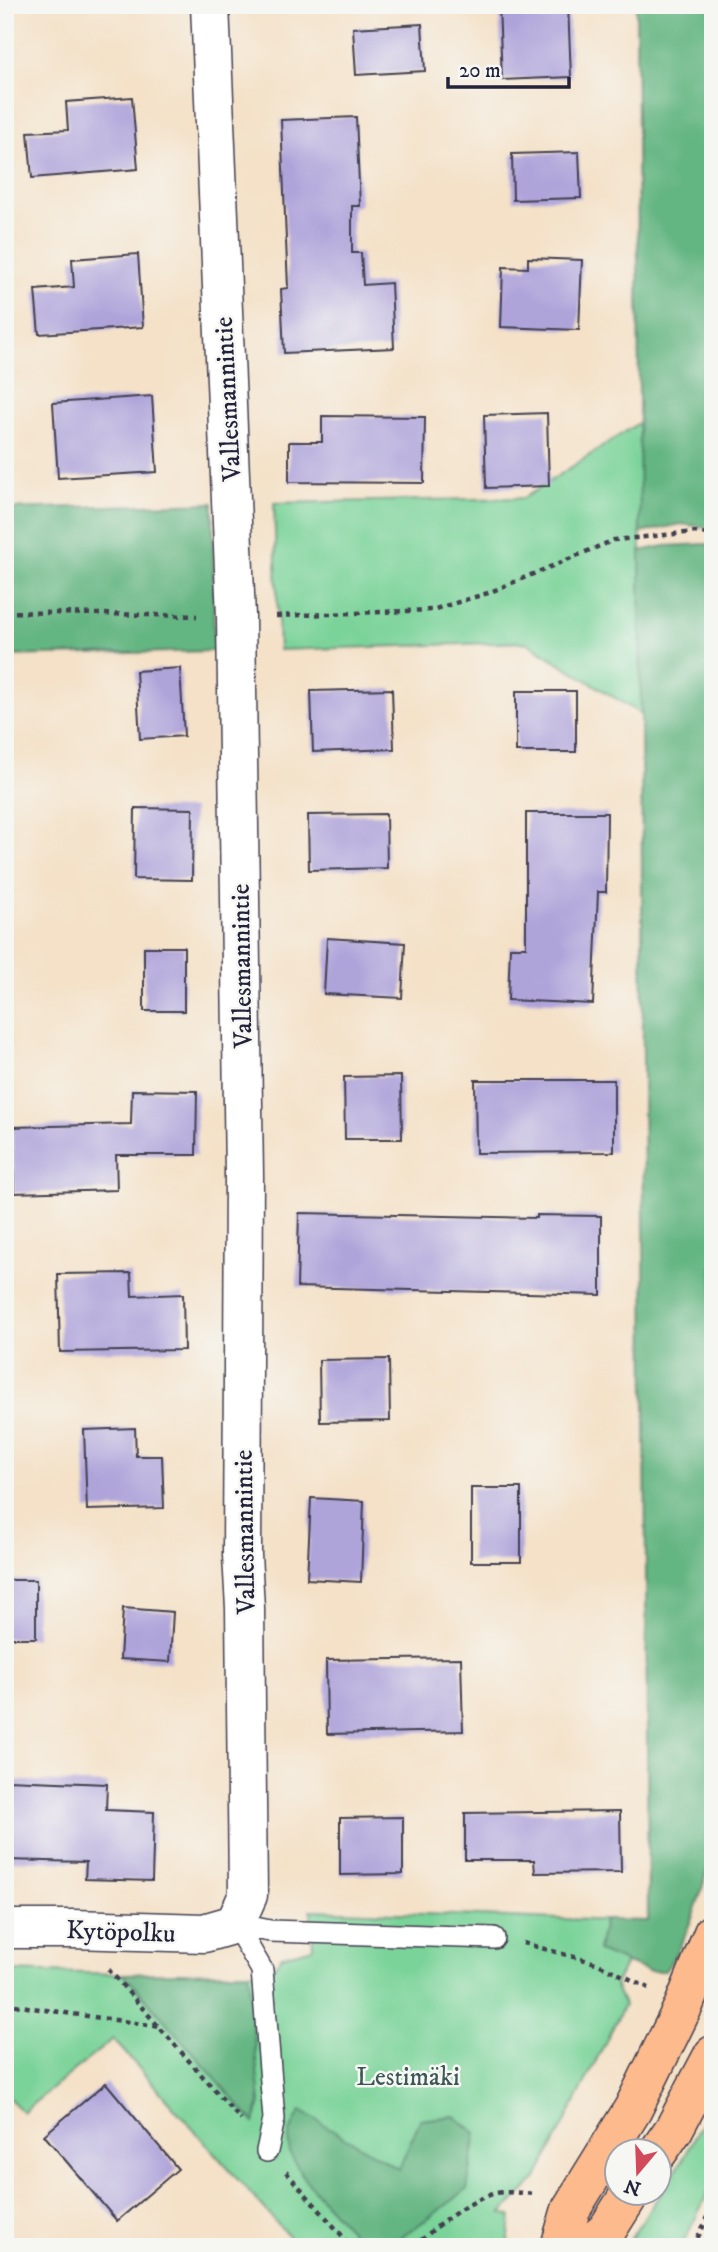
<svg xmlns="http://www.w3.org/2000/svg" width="718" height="2252" viewBox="0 0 718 2252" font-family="'IM FELL DW Pica',serif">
<rect width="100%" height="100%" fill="#f6f6f2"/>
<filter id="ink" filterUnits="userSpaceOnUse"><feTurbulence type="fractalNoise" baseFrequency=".0143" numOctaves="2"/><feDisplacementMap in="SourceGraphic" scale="14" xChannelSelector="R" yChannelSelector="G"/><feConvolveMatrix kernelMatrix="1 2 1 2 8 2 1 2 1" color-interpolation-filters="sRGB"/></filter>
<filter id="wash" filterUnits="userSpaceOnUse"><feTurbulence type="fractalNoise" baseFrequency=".00686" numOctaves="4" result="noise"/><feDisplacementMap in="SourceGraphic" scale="28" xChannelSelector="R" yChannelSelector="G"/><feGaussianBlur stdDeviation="1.57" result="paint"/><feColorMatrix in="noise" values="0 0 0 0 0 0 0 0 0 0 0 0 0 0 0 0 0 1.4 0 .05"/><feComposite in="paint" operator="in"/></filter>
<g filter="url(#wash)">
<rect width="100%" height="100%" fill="#f4e1c7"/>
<!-- green -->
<g fill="#7ad399" stroke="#4e7a6a" stroke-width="2">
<polygon points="640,422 642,715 526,642 279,650 274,503 524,498"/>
<polygon points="311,1910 646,1922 615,1985 624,2005 536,2180 502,2213 511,2216 508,2247 298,2247 113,2039 23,2112 5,2094 5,1971 124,1974 248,1972 274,1967 282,1956 313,1948"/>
<polygon points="713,2102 713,2183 681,2247 625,2247 685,2156"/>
</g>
<!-- forest -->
<g fill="#63b581" stroke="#426c5e" stroke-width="2">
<polygon points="636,5 713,5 713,528 681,524 640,533"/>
<polygon points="213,503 214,651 5,656 5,509"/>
<path d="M706 544 713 546V1852C701 1893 689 1937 665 1971H647L598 1951 604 1920 648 1921 640 551 665 546Z"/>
<polygon points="248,1972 260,2103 254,2123 124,1974"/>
<path d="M301 2111 399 2169 420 2120 454 2116 476 2133 467 2190 392 2244 370 2247 358 2239C341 2219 291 2171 289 2147 287 2134 294 2122 301 2111Z"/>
</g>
<g id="blocks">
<!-- building -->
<g fill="#afa4da">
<polygon points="499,5 568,5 571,77 502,80"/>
<polygon points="422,24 425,71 356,75 353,28"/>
<polygon points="132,97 138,169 32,178 28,132 68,130 66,102"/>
<polygon points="356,117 360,206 352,206 352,253 361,253 363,285 391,283 394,348 284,353 281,289 288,288 281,120"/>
<polygon points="579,152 581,198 513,200 512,154"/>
<polygon points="138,254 143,327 39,334 35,290 74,287 72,259"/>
<polygon points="528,258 582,260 579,330 501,327 503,267 528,268"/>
<polygon points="152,396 157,472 58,478 53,403"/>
<polygon points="547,413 549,486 486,488 484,415"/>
<polygon points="322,416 425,417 424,483 289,482 289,442 322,442"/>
<polygon points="180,668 184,736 140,739 136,671"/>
<polygon points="392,689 394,749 313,752 311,691"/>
<rect x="516" y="691" width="60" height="61"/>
<polygon points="135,808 193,809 192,880 134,879"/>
<polygon points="526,813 607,813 606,892 598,892 593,1004 508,1000 510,947 526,947"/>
<polygon points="386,814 387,868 309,870 308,815"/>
<polygon points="327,938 405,943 402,998 324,994"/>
<rect x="144" y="947" width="40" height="64"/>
<polygon points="401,1076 402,1139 345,1139 344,1077"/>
<polygon points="475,1080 614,1080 614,1152 476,1153"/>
<polygon points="132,1090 197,1091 196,1155 116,1155 117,1190 14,1193 12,1127 131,1124"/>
<polygon points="299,1213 537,1218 537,1215 601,1216 601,1295 297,1287"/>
<polygon points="131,1273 132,1296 183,1294 184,1350 60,1352 58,1274"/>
<polygon points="389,1359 390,1421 320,1422 319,1360"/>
<polygon points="135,1428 136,1456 162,1456 164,1508 87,1510 84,1430"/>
<rect x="471" y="1488" width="50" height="74"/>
<polygon points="311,1498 364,1501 361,1582 307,1579"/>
<rect x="5" y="1580" width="31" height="58"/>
<polygon points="123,1608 173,1612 170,1662 120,1659"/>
<polygon points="461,1658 463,1731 327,1734 326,1660"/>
<polygon points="7,1780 107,1784 106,1810 154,1812 152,1881 85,1879 86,1862 5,1860"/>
<polygon points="620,1811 621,1872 535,1873 534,1860 465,1860 465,1813"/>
<polygon points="403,1817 403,1874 340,1875 340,1818"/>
<polygon points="106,2083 178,2169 117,2221 44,2135"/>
</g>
</g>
</g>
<g filter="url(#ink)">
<use href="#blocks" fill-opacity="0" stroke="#423f50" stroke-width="2"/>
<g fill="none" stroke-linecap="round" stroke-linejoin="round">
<defs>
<g id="lane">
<polyline points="235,1924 270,1931 494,1938"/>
<polyline points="235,1924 262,1970 274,2119 267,2151"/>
</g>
<polyline id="street" points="5,1929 73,1929 204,1933 235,1924 248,1895 245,1608 242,1555 244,1176 236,617 210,5"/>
<g id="primary">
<polyline points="658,2152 674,2129 713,2055"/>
<polyline points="560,2247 571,2209 633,2109 684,2005 713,1933"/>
<polyline points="588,2247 607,2230 631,2192"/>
</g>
</defs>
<!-- lane casing -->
<use href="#lane" stroke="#423f50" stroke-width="24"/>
<!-- street casing -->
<use href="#street" stroke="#423f50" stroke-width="41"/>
<!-- primary casing -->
<use href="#primary" stroke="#423f50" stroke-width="41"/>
<!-- path -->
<g stroke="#423f50" stroke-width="4.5" stroke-dasharray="5 5" stroke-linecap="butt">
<polyline points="5,612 197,616"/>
<polyline points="276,616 432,610 488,593 614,540 696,532 713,535"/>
<polyline points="523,1943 596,1963 649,1988"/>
<polyline points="108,1969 241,2120"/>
<path d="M5 2003C57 2013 108 2018 160 2027"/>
<polyline points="286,2172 352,2247"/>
<path d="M414 2247C436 2226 467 2201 496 2193 507 2191 523 2193 534 2194"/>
<polyline points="693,2247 713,2207"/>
</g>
<!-- lane -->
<use href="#lane" stroke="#fff" stroke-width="21"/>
<!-- street -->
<use href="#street" stroke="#fff" stroke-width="38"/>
<!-- primary -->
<use href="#primary" stroke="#fcba8d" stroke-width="38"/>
</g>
</g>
<g text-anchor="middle" stroke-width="5" stroke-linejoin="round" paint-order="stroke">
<!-- street labels -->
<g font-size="26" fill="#22223b" stroke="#f6f6f2">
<text transform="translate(227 399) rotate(-93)" y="9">Vallesmannintie</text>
<text transform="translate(241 966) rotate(-91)" y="9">Vallesmannintie</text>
<text transform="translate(244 1532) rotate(-91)" y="9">Vallesmannintie</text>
<text transform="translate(121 1931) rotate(2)" y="9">Kytöpolku</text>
</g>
<!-- park labels -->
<g font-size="26" fill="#3c5757" stroke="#f6f6f2">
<text x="408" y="2085">Lestimäki</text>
</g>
</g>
<!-- margin -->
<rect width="718" height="2252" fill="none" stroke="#f6f6f2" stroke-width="28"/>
<!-- north arrow -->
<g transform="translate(638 2172) rotate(199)"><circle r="33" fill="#f6f6f2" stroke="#a1a1a9" stroke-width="2"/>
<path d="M0-5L12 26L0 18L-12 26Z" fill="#d1495b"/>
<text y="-10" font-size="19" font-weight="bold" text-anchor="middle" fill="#22223b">N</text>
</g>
<!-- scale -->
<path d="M448 77v10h121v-10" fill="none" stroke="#22223b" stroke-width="3.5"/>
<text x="459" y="77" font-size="21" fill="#22223b" stroke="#f6f6f2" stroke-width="5" paint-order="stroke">20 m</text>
</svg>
